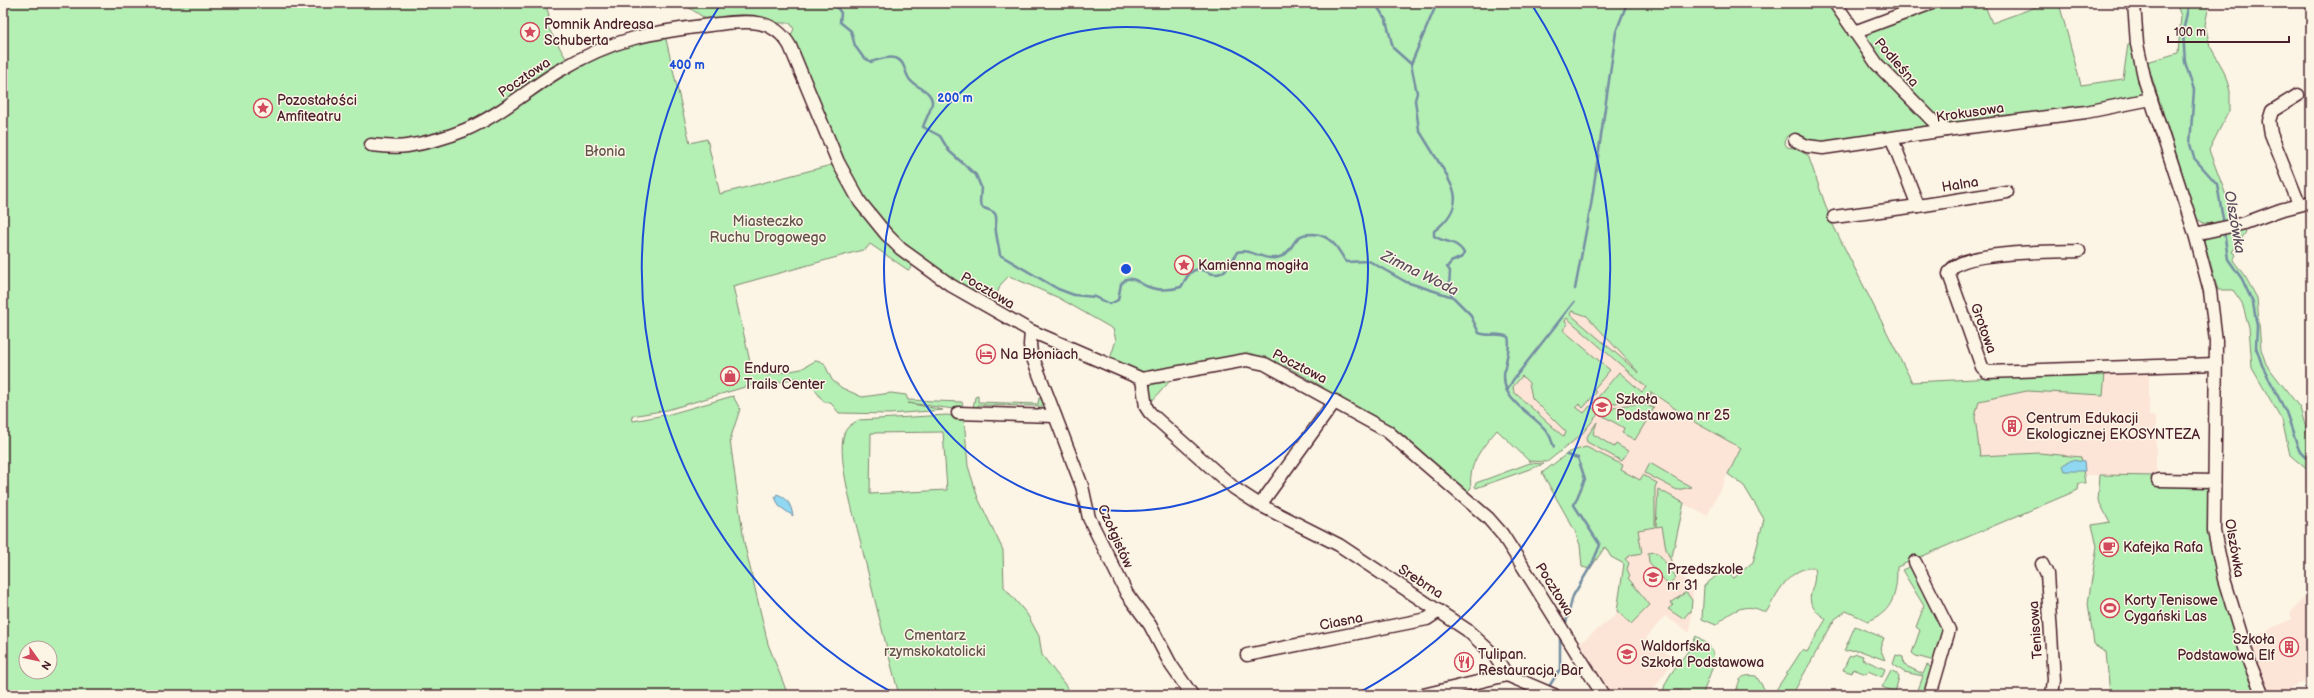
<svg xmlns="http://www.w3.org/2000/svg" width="2314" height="698" viewBox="0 0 2314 698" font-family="'Balsamiq Sans',sans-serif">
<rect width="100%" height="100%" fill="#fcf5e5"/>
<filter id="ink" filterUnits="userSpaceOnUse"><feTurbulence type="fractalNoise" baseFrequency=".025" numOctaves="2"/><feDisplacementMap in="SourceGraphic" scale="8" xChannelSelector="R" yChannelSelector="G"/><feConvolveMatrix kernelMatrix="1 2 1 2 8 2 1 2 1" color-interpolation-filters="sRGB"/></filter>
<g filter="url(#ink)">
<!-- built -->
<g fill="#fce5d7">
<polygon points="1572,311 1587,316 1642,376 1651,392 1696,423 1741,448 1707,516 1684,504 1671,561 1693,590 1690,633 1665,616 1646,638 1675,659 1650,694 1648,689 1643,695 1612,695 1580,643 1616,615 1624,564 1611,557 1574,449 1514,392 1513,387"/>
<polygon points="2149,370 2149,416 2156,416 2156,476 2085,475 1987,466 1912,382"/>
<polygon points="2311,590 2311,695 2303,682 2278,695 2270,695 2248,638 2292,619 2290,613"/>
</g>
<!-- green -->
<g fill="#b4efb4" stroke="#7f8770" fill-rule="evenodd">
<path d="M3 3H545L549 15 546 24 567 60 581 67 585 65 586 62 616 47 665 35 690 143 707 139 720 194 835 164 911 263V268L908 270 870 244 866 249 733 286 752 371 768 375 801 369 817 360 824 363 832 380 842 388 862 397 891 393 906 395 908 400 962 402 963 407 954 409 908 403 943 410 890 414 839 413 830 402H824C816 392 809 378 795 378L761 387 755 384 667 410 632 416 633 421 670 414 733 396 740 409 730 440 744 542 768 644 788 695H3ZM26 648H50V672H26Z"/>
<path d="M682 3H1832L1934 126 1824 146 1787 136 1784 142 1787 147 1794 148 1808 155 1831 221 1912 382 1994 378 1996 376 2105 373 2103 395 2027 391 1979 401 1975 417 1980 456 2039 453 2081 457 2085 483H2079L2078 490 1897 567C1897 592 1894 612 1868 621L1846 611 1835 619 1792 695H1735C1740 680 1738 674 1756 676L1765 690 1770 693 1776 690 1802 650 1807 652 1826 619C1796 598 1819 592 1814 568 1790 566 1777 594 1767 611 1761 612 1760 609 1754 608 1739 605 1727 615 1716 625L1702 619 1704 586 1723 570 1734 578 1753 562 1764 519 1744 486 1728 474 1741 448 1696 423 1651 392 1650 401C1634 398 1614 401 1601 410L1593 403 1619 372 1642 392 1646 387 1567 318 1565 321 1568 324 1563 330 1610 370 1594 389 1596 393 1583 408 1579 404 1576 407 1584 413 1590 406 1599 413 1581 435 1547 462 1529 461 1497 430C1482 448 1468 463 1471 488L1467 492 1449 480 1450 476 1405 437H1400L1386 427 1383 421 1352 404H1346L1325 393 1323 387 1286 366 1279 368 1261 360 1143 374 1110 359 1116 340 1113 329 1059 298 1009 276 1001 284 992 306 955 284 888 232 850 179 790 37 794 29 790 23H776L769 19 756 17 706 19ZM1572 311 1587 316 1639 373 1570 314ZM1522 376 1529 383 1532 398 1566 432 1564 437 1514 392 1513 387Z"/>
<polygon points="1938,3 1984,3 1992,23 2047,3 2059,3 2081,85 2123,79 2128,44 2134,42 2142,94 2102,106 1944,126 1913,100 1859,33"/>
<polygon points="2176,3 2206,3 2208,10 2205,25 2210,46 2224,71 2230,91 2230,109 2209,150 2229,203 2231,220 2205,224 2197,219 2147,62 2178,53 2181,16"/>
<polygon points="2244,228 2246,232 2232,252 2236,255 2233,260 2246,278 2257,298 2261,349 2266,364 2300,408 2311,445 2311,473 2290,455 2282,420 2252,368 2249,327 2242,303 2233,290 2218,290 2204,241 2205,237"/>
<polygon points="1170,381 1152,401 1151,405 1147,389 1150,389 1150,383"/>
<polygon points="978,396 978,402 1038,404 1039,398 1044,400 1046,407 1042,411 1042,406 978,405 978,411 973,408 975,397"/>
<path d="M1643 404 1654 408 1635 440 1622 433 1624 428 1603 416C1612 404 1629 405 1643 404Z"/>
<path d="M947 415 964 418 968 466 978 498 1003 550 1004 587 1027 614 1039 636 1042 655 1073 695H899C886 646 874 597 862 548 856 521 836 459 844 434 846 427 853 423 859 420ZM943 432 947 490 870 494 871 433Z"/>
<polygon points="1597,422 1593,434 1614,447 1616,444 1628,451 1622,461 1587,442 1586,438"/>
<polygon points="1586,447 1623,465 1621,470 1640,480 1643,475 1657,483 1655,487 1655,527 1638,530 1642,553 1631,555 1625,559 1629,563 1627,569 1630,576 1628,578 1650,605 1631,624 1617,611 1624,564 1611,557 1605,547 1590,569 1582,567 1580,545 1575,531 1542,473 1569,452"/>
<polygon points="1530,463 1544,464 1476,488 1475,486 1476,483"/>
<polygon points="1650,463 1691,487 1677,490 1645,473"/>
<polygon points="2100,475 2156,476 2208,485 2210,512 2260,695 2110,695 2106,652 2094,644 2088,603 2097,546 2092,525 2110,522 2098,500"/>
<polygon points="1658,489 1684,503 1671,561 1666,549 1662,526 1656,527"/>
<polygon points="1655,552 1659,554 1676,577 1668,585 1649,562 1648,553"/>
<polygon points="1911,566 1946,627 1938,662 1916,656 1912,653 1920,630 1916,627 1924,606 1902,570"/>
<polygon points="1686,592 1692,600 1691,612 1689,612 1683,619 1668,609 1673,605 1671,603"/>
<polygon points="1855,626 1884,638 1880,648 1885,660 1858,650 1844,651"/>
<path d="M1696 636C1727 654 1709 669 1703 695H1685L1682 691 1677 690 1670 695 1665 694 1663 691C1668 670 1689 656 1696 636Z"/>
<polygon points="1857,654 1863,656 1862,659 1885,669 1882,677 1868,671 1866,674 1853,669 1852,673 1843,670 1849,657"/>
<polygon points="1896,655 1903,657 1904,665 1923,674 1927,665 1936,670 1927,695 1900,695 1904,691 1917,693 1923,676 1904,672 1893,664"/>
<polygon points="1891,670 1896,673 1899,677 1895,692 1882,687"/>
</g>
<!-- water -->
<g fill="#90d8f2" stroke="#748ea2">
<polygon points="2072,460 2084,462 2085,471 2065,471 2063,465"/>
<path d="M777 494C788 498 791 505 793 516L779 506 775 497Z"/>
</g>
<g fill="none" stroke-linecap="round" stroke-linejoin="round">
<!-- stream -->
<g stroke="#748ea2" stroke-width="2.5">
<path d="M834 3 841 13 840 22 851 31 855 46 863 57 871 62C878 60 887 56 895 58 906 61 904 73 910 80 916 88 930 89 932 101 933 107 925 120 923 127L940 136 949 151 976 175 981 187 980 203 983 208C1003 213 994 219 996 232 997 240 999 247 1000 255L1058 289 1074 295 1095 297 1110 304 1118 300 1121 284 1126 279C1135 278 1138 282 1146 286 1157 291 1171 290 1181 287 1185 281 1188 272 1195 270 1200 268 1206 271 1210 273 1225 278 1232 262 1237 252 1251 248 1261 260 1276 258 1290 256 1291 244 1298 238 1302 234 1307 234 1313 234 1331 235 1338 248 1346 262L1369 261 1406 282 1453 297 1470 314 1479 333C1489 337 1498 332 1508 337 1513 350 1498 372 1507 391 1516 409 1537 417 1548 433 1551 437 1552 443 1554 447"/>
<polyline points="1375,3 1386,20 1393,48 1411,64"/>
<path d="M1437 3 1411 64 1417 93 1415 100 1419 130 1448 177C1449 183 1453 186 1454 192 1458 208 1446 222 1434 231V236C1444 243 1457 240 1464 253L1462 257 1451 262 1447 267 1450 271 1449 288 1453 297"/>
<polyline points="2189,3 2183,32 2185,62 2194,90 2190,144 2194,158 2217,184 2224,224"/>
<polyline points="2224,231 2228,259 2242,279 2253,303 2257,326 2256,347 2262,365 2286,412 2299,450 2311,462"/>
<polyline points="1575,289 1591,205 1616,32 1627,3"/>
<polyline points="1507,391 1513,380 1574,302"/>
<polyline points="1566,623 1573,596 1592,564 1600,545 1574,505 1585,479 1578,458 1567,455"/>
<polyline points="1550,685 1560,669 1560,639"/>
</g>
<defs>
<g id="minor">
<polyline points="1835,3 1877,64 1937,125 1946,130"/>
<polyline points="2134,3 2137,44 2145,81 2195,234 2210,291 2216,341 2214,531 2224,579 2250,664 2263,695"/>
<polyline points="1854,32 1932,3"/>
<polyline points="2298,95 2272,111 2269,121 2271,134 2299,204"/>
<polyline points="1795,140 1807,146 1823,148 1946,130 2086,112 2151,99"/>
<path d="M371 145C382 146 395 148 407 146 426 143 448 137 465 130 500 115 526 91 557 72 615 37 653 32 718 24 746 21 773 17 790 46L838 162 860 202 886 234 901 249 952 286 1031 331 1142 379 1246 360 1265 364 1387 431 1488 518 1502 534 1522 565 1603 695"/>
<polyline points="1918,206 2007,192"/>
<polyline points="1834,217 1918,206 1892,139"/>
<polyline points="2195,234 2245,223 2280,210 2311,202"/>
<path d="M2079 251C2056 252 1954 250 1949 274L1982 367 1987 372 2216 364"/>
<polyline points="1031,331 1030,345 1031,353 1082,486 1089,518 1127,594 1150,625 1171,665 1192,695"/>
<polyline points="1142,379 1146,407 1150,413 1234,488 1260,505 1339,545 1467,630 1494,655 1507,675 1554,695"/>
<polyline points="958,413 1055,416"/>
<polyline points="2158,480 2213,481"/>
<polyline points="1260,505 1335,401"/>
<polyline points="1915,562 1949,630 1930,695"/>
<polyline points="2042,564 2047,574 2054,680 2052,695"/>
<polyline points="1247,655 1427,619 1439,611"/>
<polyline points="1423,695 1507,675"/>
</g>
</defs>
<!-- minor casing -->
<use href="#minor" stroke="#4a1f2b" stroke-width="15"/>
<!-- minor -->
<use href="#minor" stroke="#fcf5e5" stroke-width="12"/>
</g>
</g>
<!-- distance rings -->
<g fill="none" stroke="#1d4ed8" stroke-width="2">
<circle cx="1126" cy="269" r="242"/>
<path d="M895 694A484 484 0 0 1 720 5M1532 5A484 484 0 0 1 1357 694"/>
</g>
<!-- icons -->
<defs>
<symbol id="sight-ring" viewBox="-11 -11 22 22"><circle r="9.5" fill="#fcf5e5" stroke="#d1495b" stroke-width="1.5"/><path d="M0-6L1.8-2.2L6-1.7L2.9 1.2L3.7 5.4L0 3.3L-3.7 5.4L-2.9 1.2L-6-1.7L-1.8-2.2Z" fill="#d1495b"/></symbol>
<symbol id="hotel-ring" viewBox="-11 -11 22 22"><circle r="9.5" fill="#fcf5e5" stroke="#d1495b" stroke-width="1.5"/><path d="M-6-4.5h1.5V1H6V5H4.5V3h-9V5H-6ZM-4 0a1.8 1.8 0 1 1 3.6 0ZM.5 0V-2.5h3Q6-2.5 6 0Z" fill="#d1495b"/></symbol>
<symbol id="shop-ring" viewBox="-11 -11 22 22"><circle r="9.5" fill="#fcf5e5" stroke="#d1495b" stroke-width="1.5"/><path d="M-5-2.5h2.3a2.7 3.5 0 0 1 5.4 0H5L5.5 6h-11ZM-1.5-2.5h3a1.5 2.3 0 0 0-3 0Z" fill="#d1495b"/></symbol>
<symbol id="school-ring" viewBox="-11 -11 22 22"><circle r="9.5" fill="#fcf5e5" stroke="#d1495b" stroke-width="1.5"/><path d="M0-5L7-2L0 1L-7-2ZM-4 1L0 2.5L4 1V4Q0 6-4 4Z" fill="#d1495b"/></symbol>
<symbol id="building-ring" viewBox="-11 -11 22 22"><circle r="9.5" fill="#fcf5e5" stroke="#d1495b" stroke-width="1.5"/><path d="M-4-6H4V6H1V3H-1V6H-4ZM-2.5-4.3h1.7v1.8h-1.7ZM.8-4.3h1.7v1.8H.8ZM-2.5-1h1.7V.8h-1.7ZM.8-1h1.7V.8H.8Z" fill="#d1495b"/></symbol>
<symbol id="cafe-ring" viewBox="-11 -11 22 22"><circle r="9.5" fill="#fcf5e5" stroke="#d1495b" stroke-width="1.5"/><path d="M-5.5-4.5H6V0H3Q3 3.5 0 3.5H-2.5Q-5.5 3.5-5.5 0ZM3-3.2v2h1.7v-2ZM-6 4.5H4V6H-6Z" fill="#d1495b"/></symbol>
<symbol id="stadium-ring" viewBox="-11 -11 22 22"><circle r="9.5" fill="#fcf5e5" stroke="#d1495b" stroke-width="1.5"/><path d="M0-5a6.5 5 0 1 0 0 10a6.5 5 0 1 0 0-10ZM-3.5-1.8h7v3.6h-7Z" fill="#d1495b"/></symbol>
<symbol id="restaurant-ring" viewBox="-11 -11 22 22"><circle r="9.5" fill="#fcf5e5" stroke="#d1495b" stroke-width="1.5"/><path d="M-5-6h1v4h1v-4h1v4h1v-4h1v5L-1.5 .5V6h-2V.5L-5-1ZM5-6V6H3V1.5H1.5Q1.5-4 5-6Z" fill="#d1495b"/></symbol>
</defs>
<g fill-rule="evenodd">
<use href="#sight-ring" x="519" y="21" width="22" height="22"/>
<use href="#sight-ring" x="252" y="97" width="22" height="22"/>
<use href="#sight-ring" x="1173" y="254" width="22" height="22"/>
<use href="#hotel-ring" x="975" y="343" width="22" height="22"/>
<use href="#shop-ring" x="719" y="365" width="22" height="22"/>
<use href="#school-ring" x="1591" y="396" width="22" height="22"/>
<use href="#building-ring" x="2001" y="415" width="22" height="22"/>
<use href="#cafe-ring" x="2098" y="536" width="22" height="22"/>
<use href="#school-ring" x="1642" y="566" width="22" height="22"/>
<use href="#stadium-ring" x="2099" y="597" width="22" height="22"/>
<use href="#building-ring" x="2278" y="636" width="22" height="22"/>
<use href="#school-ring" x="1616" y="643" width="22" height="22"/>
<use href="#restaurant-ring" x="1453" y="651" width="22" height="22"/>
</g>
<g text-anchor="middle" stroke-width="3" stroke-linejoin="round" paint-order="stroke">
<!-- poi labels -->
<g font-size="14" fill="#4a1f2b" stroke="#fcf5e5" text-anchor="start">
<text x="544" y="29">Pomnik Andreasa<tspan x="544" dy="16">Schuberta</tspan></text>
<text x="277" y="105">Pozostałości<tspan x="277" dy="16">Amfiteatru</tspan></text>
<text x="1198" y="270">Kamienna mogiła</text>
<text x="1000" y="359">Na Błoniach</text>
<text x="744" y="373">Enduro<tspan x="744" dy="16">Trails Center</tspan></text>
<text x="1616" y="404">Szkoła<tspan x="1616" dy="16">Podstawowa nr 25</tspan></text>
<text x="2026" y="423">Centrum Edukacji<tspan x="2026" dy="16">Ekologicznej EKOSYNTEZA</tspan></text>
<text x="2123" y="552">Kafejka Rafa</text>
<text x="1667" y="574">Przedszkole<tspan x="1667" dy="16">nr 31</tspan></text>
<text x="2124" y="605">Korty Tenisowe<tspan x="2124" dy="16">Cygański Las</tspan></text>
<text x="2275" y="644" text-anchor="end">Szkoła<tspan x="2275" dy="16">Podstawowa Elf</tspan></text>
<text x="1641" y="651">Waldorfska<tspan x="1641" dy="16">Szkoła Podstawowa</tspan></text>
<text x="1478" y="659">Tulipan.<tspan x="1478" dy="16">Restauracja, Bar</tspan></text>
</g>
<!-- street labels -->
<g font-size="14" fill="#4a1f2b" stroke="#fcf5e5">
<text transform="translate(1897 62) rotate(49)" y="5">Podleśna</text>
<text transform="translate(524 77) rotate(-34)" y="5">Pocztowa</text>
<text transform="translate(1970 112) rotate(-8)" y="5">Krokusowa</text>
<text transform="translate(1960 184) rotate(-9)" y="5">Halna</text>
<text transform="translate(988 290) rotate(30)" y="5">Pocztowa</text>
<text transform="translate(1984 328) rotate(70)" y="5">Grotowa</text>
<text transform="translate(1300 366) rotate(27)" y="5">Pocztowa</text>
<text transform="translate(1116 536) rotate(66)" y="5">Czołgistów</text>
<text transform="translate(2235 548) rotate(80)" y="5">Olszówka</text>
<text transform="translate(1421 581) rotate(33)" y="5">Srebrna</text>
<text transform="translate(1555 589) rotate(58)" y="5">Pocztowa</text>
<text transform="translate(1341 621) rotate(-11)" y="5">Ciasna</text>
<text transform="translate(2035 630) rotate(-94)" y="5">Tenisowa</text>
</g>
<!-- park labels -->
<g font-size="14" fill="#64534d" stroke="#fcf5e5">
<text x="605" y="156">Błonia</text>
<text x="768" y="226">Miasteczko<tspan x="768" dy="16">Ruchu Drogowego</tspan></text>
<text x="935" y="640">Cmentarz<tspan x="935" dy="16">rzymskokatolicki</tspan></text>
</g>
<!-- water labels -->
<g font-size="15" font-style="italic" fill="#5c4d5d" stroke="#fcf5e5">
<text transform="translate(2235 222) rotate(80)" y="5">Olszówka</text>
<text transform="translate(1420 273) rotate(26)" y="5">Zimna Woda</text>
</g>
</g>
<circle cx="1126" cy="269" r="6" fill="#1d4ed8" stroke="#fcf5e5" stroke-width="2"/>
<g font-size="12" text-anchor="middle" font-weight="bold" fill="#1d4ed8" stroke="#fcf5e5" stroke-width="3" stroke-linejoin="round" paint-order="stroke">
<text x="687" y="69">400 m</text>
<text x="955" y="102">200 m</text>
</g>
<!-- margin -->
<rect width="2314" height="698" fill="none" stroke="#fcf5e5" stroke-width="16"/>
<rect x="8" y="8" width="2298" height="682" fill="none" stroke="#4a1f2b" stroke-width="1.5" filter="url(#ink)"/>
<!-- north arrow -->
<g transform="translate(38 660) rotate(123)"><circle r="19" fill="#fcf5e5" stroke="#b59f9b"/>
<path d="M0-3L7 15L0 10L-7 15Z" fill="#d1495b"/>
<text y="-6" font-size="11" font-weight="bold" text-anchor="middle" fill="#4a1f2b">N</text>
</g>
<!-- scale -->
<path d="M2168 36v6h121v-6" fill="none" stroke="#4a1f2b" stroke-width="2"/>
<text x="2174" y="36" font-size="12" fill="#4a1f2b" stroke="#fcf5e5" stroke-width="3" paint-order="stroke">100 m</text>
</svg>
